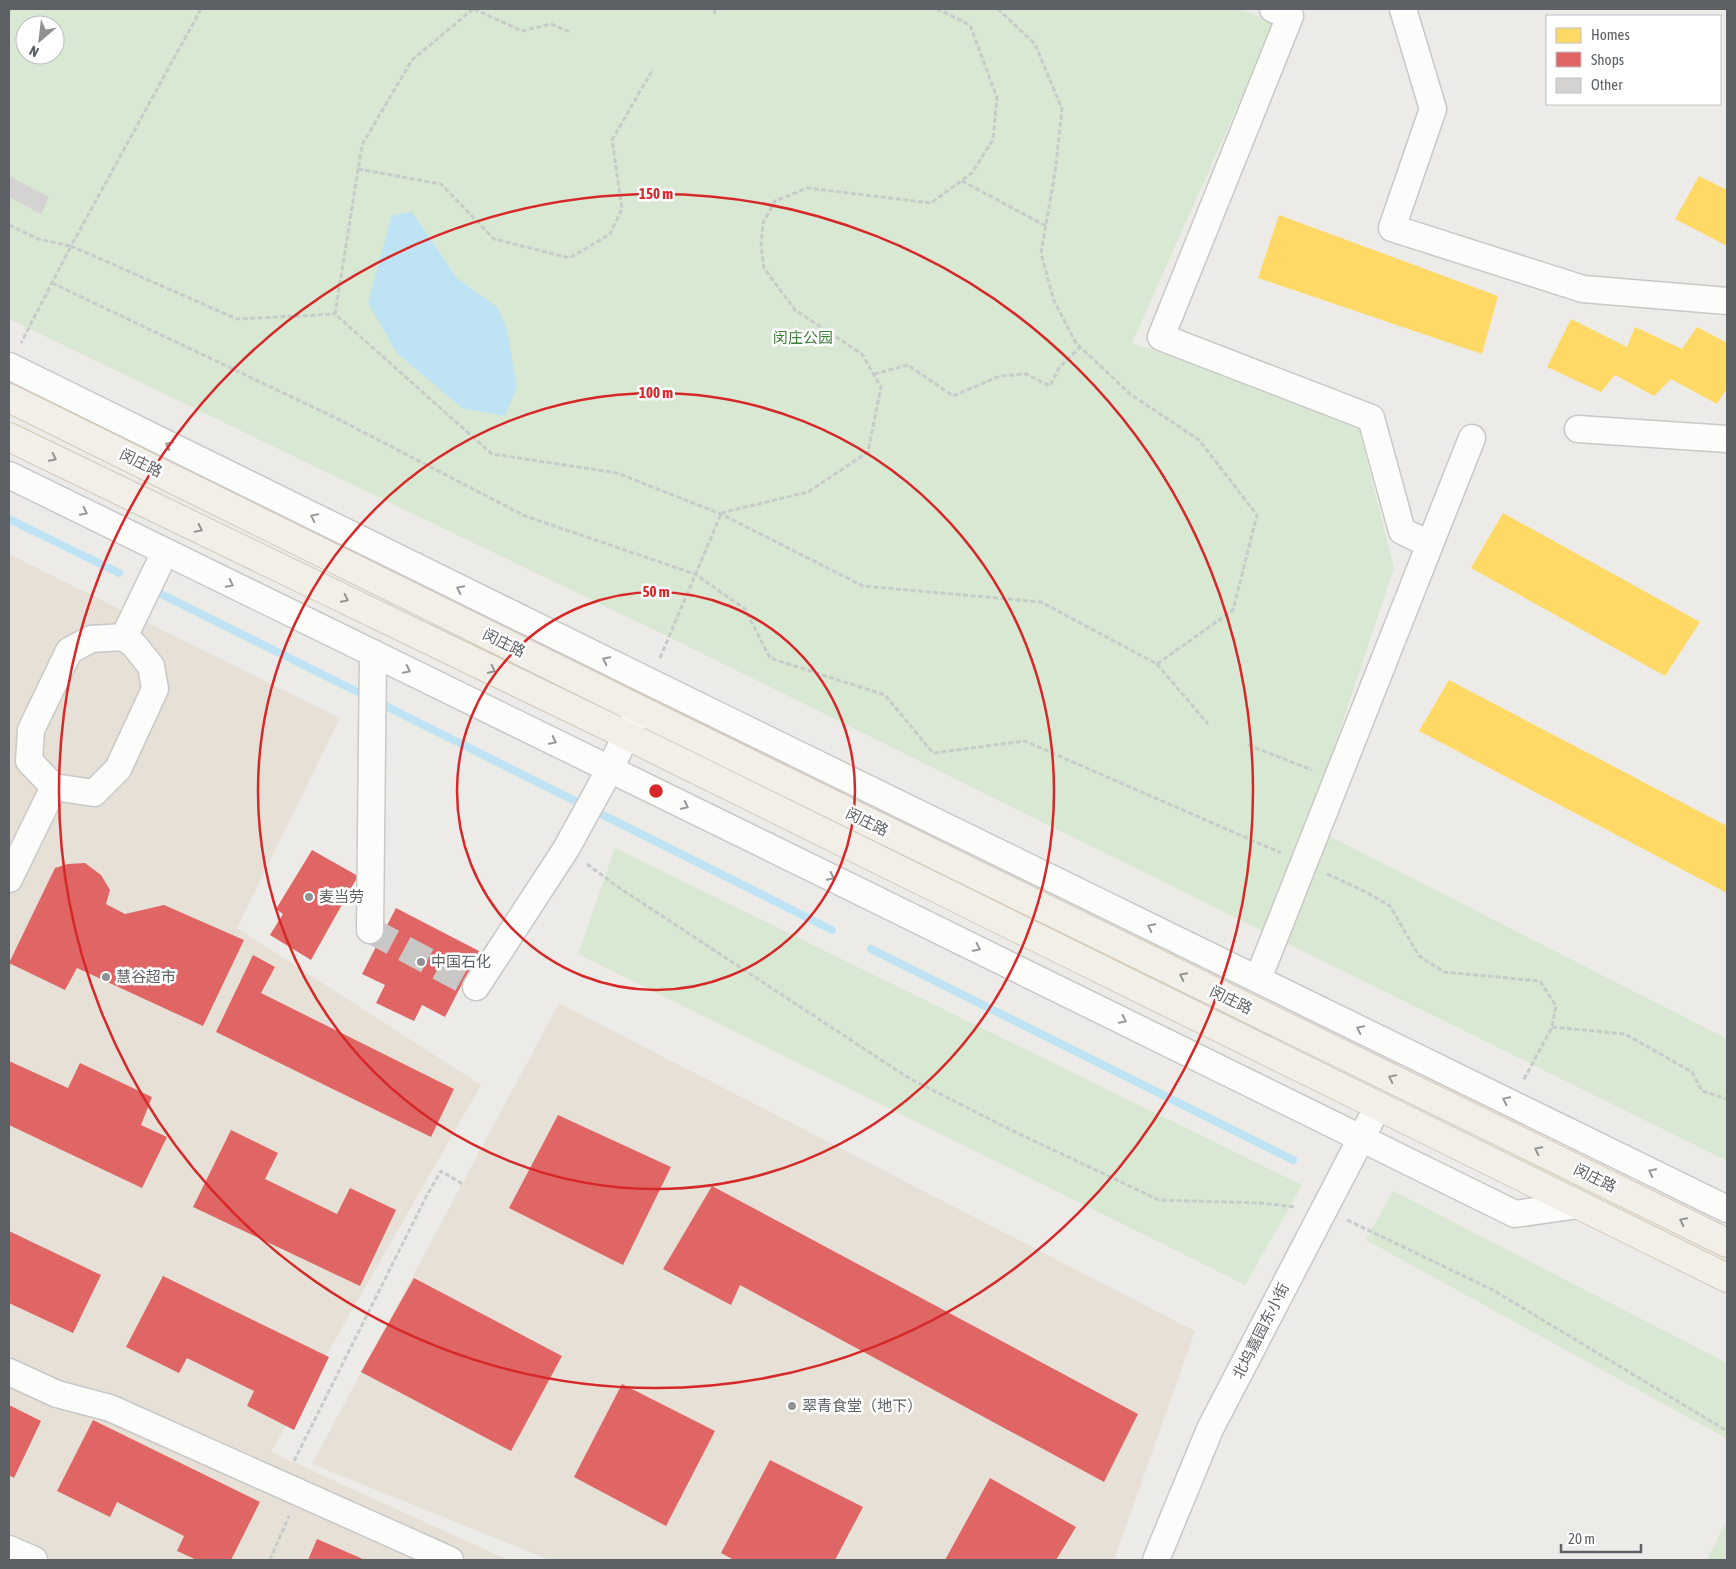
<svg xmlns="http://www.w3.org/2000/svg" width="1736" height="1569" viewBox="0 0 1736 1569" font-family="'Asap Condensed','Noto Sans SC',sans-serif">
<rect width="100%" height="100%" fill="#edebe7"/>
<!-- commercial -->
<g fill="#e6e0d6">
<polygon points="9,554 340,718 237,928 481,1085 271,1452 508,1560 9,1560"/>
<polygon points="559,1003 1195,1331 1114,1560 550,1560 312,1464"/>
</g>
<!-- green -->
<g fill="#d8e8d3" fill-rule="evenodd">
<path d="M9 9H1240L1275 22 1132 343 1357 421 1394 568 1308 825 1727 1039V1161L681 643 9 319ZM25 25H55V55H25Z"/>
<polygon points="615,848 1302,1185 1245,1285 578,954"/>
<polygon points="1393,1191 1727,1363 1727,1439 1366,1240"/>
<polygon points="1724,1525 1727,1527 1727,1560 1707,1560"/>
</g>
<!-- water -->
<polygon fill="#bee3f4" points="412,212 457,278 498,308 507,330 517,387 505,416 462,408 397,353 368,303 392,215"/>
<!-- homes -->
<g fill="#ffd966">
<polygon points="1699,176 1727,190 1727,246 1675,219"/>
<polygon points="1279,215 1498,296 1482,354 1258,278"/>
<polygon points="1571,319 1627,347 1635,327 1682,349 1697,327 1727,343 1727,388 1717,404 1671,379 1654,396 1615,375 1601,392 1547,367"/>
<polygon points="1503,513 1700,622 1665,676 1471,568"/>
<polygon points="1449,680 1727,826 1727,893 1419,731"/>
</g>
<!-- shops -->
<g fill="#e06666">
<polygon points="312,850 358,876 311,960 270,935 283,914 276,909"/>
<polygon points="85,863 101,875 110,890 106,904 125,914 164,905 244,940 203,1026 77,968 65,990 9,963 55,868 68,864"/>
<polygon points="396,908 479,951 445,1017 422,1005 414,1021 376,1003 385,985 362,974"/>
<polygon points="253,955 275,967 261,993 454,1089 431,1137 216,1032"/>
<polygon points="9,1061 68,1088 80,1063 152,1097 141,1125 167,1137 142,1188 9,1125"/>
<polygon points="558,1115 671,1167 623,1265 509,1208"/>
<polygon points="231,1130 278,1153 265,1179 337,1214 350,1188 396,1210 360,1286 193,1207"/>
<polygon points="712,1186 1138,1414 1104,1482 740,1285 731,1305 663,1269"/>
<polygon points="9,1231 101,1275 73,1333 9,1303"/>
<polygon points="163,1276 329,1357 294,1430 247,1406 254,1391 187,1358 179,1373 126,1347"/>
<polygon points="414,1278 562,1356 511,1451 361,1372"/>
<polygon points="622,1384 715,1431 666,1526 574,1477"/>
<polygon points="9,1405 41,1421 14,1478 9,1475"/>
<polygon points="93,1420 260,1502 231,1560 197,1560 177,1551 184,1536 117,1502 110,1517 57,1491"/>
<polygon points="770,1460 863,1507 835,1560 734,1560 721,1553"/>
<polygon points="990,1478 1076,1527 1056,1560 945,1560"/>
<polygon points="317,1539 365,1560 308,1560"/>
</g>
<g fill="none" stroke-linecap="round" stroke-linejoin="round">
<!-- stream -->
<g stroke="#bee3f4" stroke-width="8">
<polyline points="9,519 119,573"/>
<polyline points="159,593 368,697"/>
<polyline points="378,702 832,930"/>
<polyline points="871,949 1293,1160"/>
</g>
</g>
<!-- building -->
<polygon fill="#d4d3d1" points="9,176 49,197 41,214 9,197"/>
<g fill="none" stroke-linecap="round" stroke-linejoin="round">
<!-- minor-tunnel -->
<polyline stroke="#c9c8c6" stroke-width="26" stroke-dasharray="26 13" stroke-linecap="butt" points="370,930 476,987"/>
<defs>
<g id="minor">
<polyline points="1273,9 1290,16 1161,337 1371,418 1402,531 1429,544"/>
<polyline points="1403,9 1433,109 1392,228 1583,289 1727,301"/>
<polyline points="9,366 650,682 1727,1209"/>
<polyline points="1578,429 1727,439"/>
<polyline points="9,475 873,898 1515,1214 1579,1205"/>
<polygon points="124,637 134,645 151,666 155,689 118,769 94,793 54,787 29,761 31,730 69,651 91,639"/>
<polyline points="124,637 165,552"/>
<polyline points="9,879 54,787"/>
<polyline points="370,930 373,653"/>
<polyline points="1258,979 1472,438"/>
<polyline points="476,987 566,849 610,769 636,715"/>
<polyline points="9,1372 57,1394 110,1408 450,1560"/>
<polyline points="9,1549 34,1560"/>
<polyline points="1156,1560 1210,1429 1378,1106"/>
</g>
<g id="major">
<polyline points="9,398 638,709 1727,1243"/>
<polyline points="9,437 626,735 1727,1278"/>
</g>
</defs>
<!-- minor casing -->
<use href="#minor" stroke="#c9c8c8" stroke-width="29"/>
<!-- major casing -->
<use href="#major" stroke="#d3c8b7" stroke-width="30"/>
<!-- path -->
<g stroke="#c7cbc9" stroke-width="3" stroke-dasharray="5 2.5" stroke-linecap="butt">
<polyline points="201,9 71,246 237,319 335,314"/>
<polyline points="473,9 412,60 362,145 335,314 492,454 617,473 721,514 863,586 1041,602 1157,664 1233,610 1257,515 1199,440 1130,394 1076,343 1054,301 1041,253 1055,173 1062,109 1035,44 998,9"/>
<polyline points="474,9 522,31 551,24 570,32"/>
<polyline points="714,14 716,9"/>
<polyline points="358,169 441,184 494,239 570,258 610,234 622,209 612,140 653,69"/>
<polyline points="962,181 1046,226"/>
<polyline points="9,225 38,239 71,246 21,343"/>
<polyline points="52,283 338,419 525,516 695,574 745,609 770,658 885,695 933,753 1025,741 1281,853"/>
<polyline points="874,374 908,365 953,396 1000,376 1026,374 1050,386 1059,368 1080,347"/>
<polyline points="721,513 808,492 868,452 881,387 862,354 795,310 764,268 761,247 763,223 775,201 807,188 931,203 972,173 993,139 997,98 970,25 937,9"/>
<polyline points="660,658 721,514"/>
<polyline points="1157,664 1208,724"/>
<polyline points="1248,745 1312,770"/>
<polyline points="587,864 618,887 907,1077 1011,1130 1159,1200 1260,1203 1296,1207"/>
<polyline points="1327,874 1364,891 1390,906 1419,956 1444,972 1540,981 1556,1006 1552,1027 1523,1081"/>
<polyline points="1552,1027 1625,1034 1692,1072 1702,1091 1727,1099"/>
<polyline points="1347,1220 1493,1290 1727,1431"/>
<polyline points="294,1461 427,1195 441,1171 464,1185"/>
<polyline points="270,1560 289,1516"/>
</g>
<!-- minor -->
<use href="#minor" stroke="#fcfcfb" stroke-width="26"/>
<!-- major -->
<use href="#major" stroke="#f2efe9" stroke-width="28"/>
</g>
<!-- one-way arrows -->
<defs><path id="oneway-chevron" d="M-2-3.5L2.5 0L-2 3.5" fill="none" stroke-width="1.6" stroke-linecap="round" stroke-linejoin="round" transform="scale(1.25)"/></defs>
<g stroke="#95979a">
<use href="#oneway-chevron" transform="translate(169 445) rotate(-154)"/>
<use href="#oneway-chevron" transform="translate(84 512) rotate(26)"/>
<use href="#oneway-chevron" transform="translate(314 517) rotate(-154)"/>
<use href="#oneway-chevron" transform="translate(230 584) rotate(26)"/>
<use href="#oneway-chevron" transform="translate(460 589) rotate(-154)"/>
<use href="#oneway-chevron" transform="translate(606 660) rotate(-154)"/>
<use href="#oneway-chevron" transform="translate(407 670) rotate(26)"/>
<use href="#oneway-chevron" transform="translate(553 741) rotate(26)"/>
<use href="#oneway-chevron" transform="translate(685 806) rotate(26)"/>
<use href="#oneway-chevron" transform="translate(831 877) rotate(26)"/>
<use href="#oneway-chevron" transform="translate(1151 927) rotate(-154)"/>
<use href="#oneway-chevron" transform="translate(977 948) rotate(26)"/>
<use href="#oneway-chevron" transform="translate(1123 1020) rotate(26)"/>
<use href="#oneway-chevron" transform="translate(1360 1029) rotate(-154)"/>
<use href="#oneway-chevron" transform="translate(1506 1100) rotate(-154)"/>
<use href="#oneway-chevron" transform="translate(1652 1172) rotate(-154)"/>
</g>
<g stroke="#919393">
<use href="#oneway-chevron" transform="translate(53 458) rotate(26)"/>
<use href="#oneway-chevron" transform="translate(199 529) rotate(26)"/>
<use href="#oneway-chevron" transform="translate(345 599) rotate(26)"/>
<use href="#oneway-chevron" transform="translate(492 670) rotate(26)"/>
<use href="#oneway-chevron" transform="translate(1183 976) rotate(-154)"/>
<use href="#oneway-chevron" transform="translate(1392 1078) rotate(-154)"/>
<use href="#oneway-chevron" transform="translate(1538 1150) rotate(-154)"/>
<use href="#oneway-chevron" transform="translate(1683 1221) rotate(-154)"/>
</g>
<!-- distance rings -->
<g fill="none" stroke="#d62828" stroke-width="2.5">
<circle cx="656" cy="791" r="199"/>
<circle cx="656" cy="791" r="398"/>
<circle cx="656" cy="791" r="597"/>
</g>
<!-- markers -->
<g fill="#8f9192" stroke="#fff" stroke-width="2">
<circle cx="309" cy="897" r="5"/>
<circle cx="421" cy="962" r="5"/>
<circle cx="106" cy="977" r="5"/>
<circle cx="792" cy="1406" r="5"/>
</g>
<g text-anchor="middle" stroke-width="5" stroke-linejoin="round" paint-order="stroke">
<!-- park labels -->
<g font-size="15" fill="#3e8039" stroke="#fff">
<text x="803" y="343">闵庄公园</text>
</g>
<!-- street labels -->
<g font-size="15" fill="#5d6165" stroke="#fff">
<text transform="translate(141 463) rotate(26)" y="5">闵庄路</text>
<text transform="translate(504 643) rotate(26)" y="5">闵庄路</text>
<text transform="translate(867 822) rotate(26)" y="5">闵庄路</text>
<text transform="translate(1231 1000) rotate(26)" y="5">闵庄路</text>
<text transform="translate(1595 1178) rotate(26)" y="5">闵庄路</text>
<text transform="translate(1261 1331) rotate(-63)" y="5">北坞嘉园东小街</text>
</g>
<!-- poi labels -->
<g font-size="15" fill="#5d6165" stroke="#fff" text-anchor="start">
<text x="319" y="902">麦当劳</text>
<text x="431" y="967">中国石化</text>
<text x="116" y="982">慧谷超市</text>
<text x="802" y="1411">翠青食堂（地下）</text>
</g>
</g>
<circle cx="656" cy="791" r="8" fill="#d62828" stroke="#fff" stroke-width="2.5"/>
<g font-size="15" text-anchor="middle" font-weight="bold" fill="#d62828" stroke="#fff" stroke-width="5" stroke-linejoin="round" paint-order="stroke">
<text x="656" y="199">150 m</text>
<text x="656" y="398">100 m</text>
<text x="656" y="597">50 m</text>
</g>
<!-- border -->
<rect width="1736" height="1569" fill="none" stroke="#5d6165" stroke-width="20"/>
<!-- legend -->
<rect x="1546" y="15" width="175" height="90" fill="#ffffff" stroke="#bec0c1"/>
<rect x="1556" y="28" width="25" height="15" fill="#ffd966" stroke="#bec0c1"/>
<text x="1591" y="40" font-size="15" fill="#5d6165">Homes</text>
<rect x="1556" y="52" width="25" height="15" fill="#e06666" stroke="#bec0c1"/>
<text x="1591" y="65" font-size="15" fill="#5d6165">Shops</text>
<rect x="1556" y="78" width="25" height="15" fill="#d4d3d1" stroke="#bec0c1"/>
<text x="1591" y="90" font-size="15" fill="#5d6165">Other</text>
<!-- north arrow -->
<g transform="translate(40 40) rotate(208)"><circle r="24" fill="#ffffff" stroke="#bec0c1"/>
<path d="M0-4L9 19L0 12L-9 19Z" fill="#8f9192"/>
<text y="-8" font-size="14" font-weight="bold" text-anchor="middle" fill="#5d6165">N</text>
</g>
<!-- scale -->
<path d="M1561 1544v8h80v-8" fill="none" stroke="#5d6165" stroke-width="2.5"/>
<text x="1568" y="1544" font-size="15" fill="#5d6165" stroke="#ffffff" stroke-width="4" paint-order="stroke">20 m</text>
</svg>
